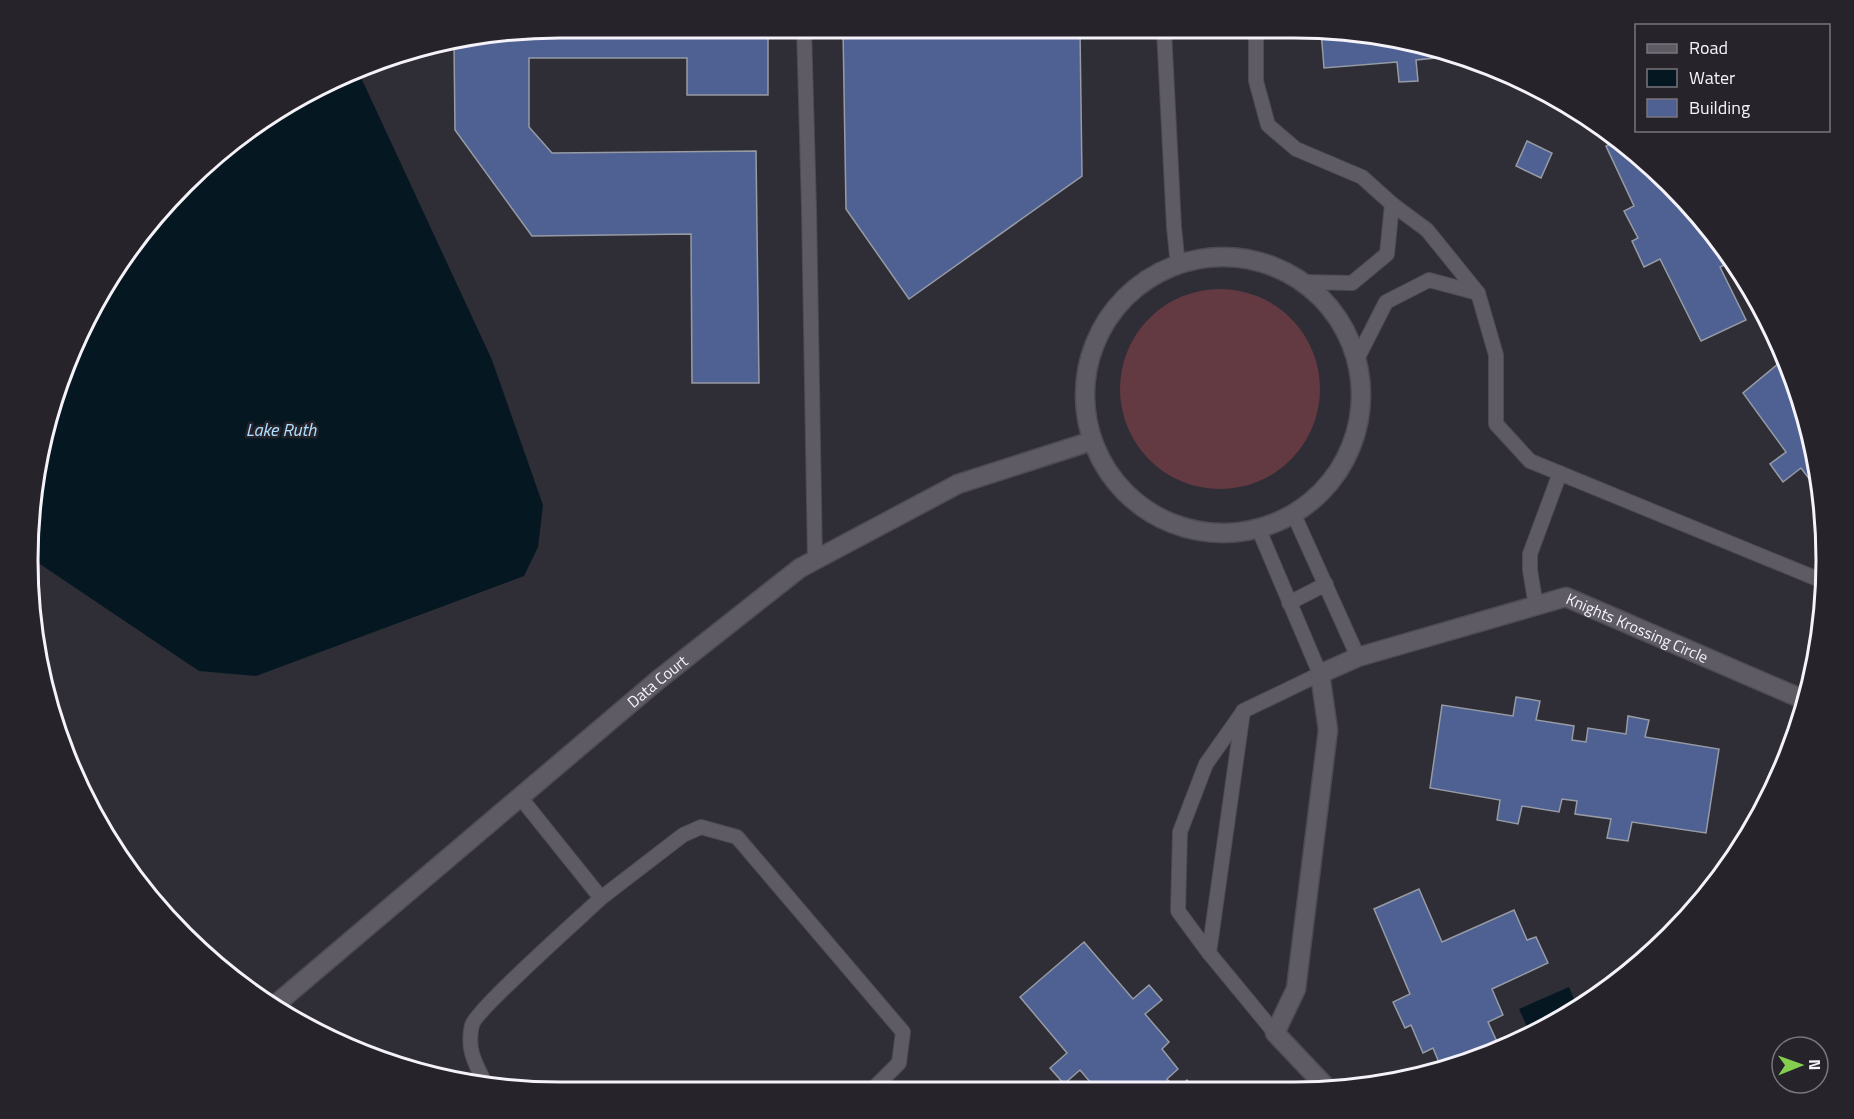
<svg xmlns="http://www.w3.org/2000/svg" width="1854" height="1119" viewBox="0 0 1854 1119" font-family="'Titillium Web',sans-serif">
<rect width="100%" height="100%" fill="#2f2d35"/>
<!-- green -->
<circle fill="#633a42" cx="1220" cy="389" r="100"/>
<!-- water -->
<g fill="#051822">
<polygon points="358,71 492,360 543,505 538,547 524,576 256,676 199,671 28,556 55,389 117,263 236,137"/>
<polygon points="1569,987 1576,1004 1597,994 1560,1021 1530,1033 1519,1009"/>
</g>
<!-- building -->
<g fill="#4e6192" stroke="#969ba5" stroke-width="1.5">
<polygon points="560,27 768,28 768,95 687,95 687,58 529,58 529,127 552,153 756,151 759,383 692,383 691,234 532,236 455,130 454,44"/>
<polygon points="843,29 1080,30 1082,176 909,299 846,209"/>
<polygon points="1321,31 1364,32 1456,56 1416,60 1418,81 1399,82 1397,62 1324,68"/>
<polygon points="1620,139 1695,208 1733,261 1720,267 1746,320 1701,341 1660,259 1644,267 1632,241 1638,238 1624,211 1634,206 1606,146"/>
<polygon points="1527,141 1552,153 1541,178 1516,166"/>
<polygon points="1785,358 1799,388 1823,497 1801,468 1783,482 1770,464 1786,452 1743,393"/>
<polygon points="1516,697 1540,701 1536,720 1574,726 1572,740 1586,742 1588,728 1626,734 1628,716 1649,720 1645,737 1719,749 1706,833 1632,822 1628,841 1607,838 1611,819 1575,814 1577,801 1562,799 1559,812 1522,806 1518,824 1497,820 1500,800 1430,788 1442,705 1513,716"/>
<polygon points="1419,889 1442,942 1514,910 1527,940 1536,937 1548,963 1492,989 1503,1015 1488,1022 1499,1046 1442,1070 1433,1048 1423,1053 1411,1025 1405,1028 1393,1002 1410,994 1374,909"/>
<polygon points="1084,942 1133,999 1149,985 1162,1000 1145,1014 1169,1042 1162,1049 1178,1069 1167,1079 1176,1090 1187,1080 1196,1090 1097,1090 1080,1070 1064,1084 1050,1068 1067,1053 1020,997"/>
</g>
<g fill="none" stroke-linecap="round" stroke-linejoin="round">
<defs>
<g id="service">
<polyline points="804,28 809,209 815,560"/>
<polyline points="1164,30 1174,227 1178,266"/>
<polyline points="1256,31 1256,81 1268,125 1296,149 1362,177 1392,204 1427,230 1478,293 1496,355 1496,424 1530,461 1825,582"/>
<polyline points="1304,282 1352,283 1387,254 1392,204"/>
<polyline points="1357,359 1386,302 1429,280 1478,293"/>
<polyline points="1294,515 1358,657"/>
<polyline points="1259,530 1320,674 1243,711 1209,953 1275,1033"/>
<polyline points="1289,603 1326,584"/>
<polyline points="1536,606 1530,570 1530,554 1560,473"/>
<polyline points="601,898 683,835 701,827 737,837 903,1032 899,1063 873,1089"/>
<polyline points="1209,953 1178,911 1180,832 1206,764 1242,713"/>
<path d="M487 1087C476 1065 466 1050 472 1025 476 1010 582 916 601 898L520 797"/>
</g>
<g id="minor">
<circle cx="1223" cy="395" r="138"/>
<path id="s1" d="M275 1005 658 680 800 568 958 484 1092 441"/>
<path id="s2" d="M1330 1091 1275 1033 1296 989 1328 730 1320 674 1358 657 1566 597 1807 701"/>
</g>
</defs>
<!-- service casing -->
<use href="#service" stroke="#4d4a52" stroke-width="16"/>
<!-- minor casing -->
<use href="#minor" stroke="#4d4a52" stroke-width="21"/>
<!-- service -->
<use href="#service" stroke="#5e5b64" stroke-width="14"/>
<!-- minor -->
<use href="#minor" stroke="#5e5b64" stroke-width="18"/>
</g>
<g text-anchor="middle" stroke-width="5" stroke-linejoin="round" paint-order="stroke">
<!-- street labels -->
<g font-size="16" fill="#f5f3f9" stroke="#26232b">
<text dy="6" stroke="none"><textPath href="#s2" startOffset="782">Knights Krossing Circle</textPath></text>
<text dy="6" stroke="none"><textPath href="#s1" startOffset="501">Data Court</textPath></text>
</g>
<!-- water labels -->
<g font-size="18" font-style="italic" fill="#ade1ff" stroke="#26232b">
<text x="281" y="436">Lake Ruth</text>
</g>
</g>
<!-- crop -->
<path d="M0 0H1854V1119H0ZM560 38H1294A522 522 0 0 1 1816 560V560A522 522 0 0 1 1294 1082H560A522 522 0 0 1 38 560V560A522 522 0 0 1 560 38Z" fill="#26232b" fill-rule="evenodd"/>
<path fill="none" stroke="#f5f3f9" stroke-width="3" d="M560 38H1294A522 522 0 0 1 1816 560V560A522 522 0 0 1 1294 1082H560A522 522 0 0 1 38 560V560A522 522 0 0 1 560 38Z"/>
<!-- legend -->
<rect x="1635" y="24" width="195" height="108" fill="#26232b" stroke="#79767d" stroke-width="1.5"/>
<rect x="1647" y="44" width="30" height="9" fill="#5e5b64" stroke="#79767d" stroke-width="1.5"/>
<text x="1689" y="54" font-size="18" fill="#f5f3f9">Road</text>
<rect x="1647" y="69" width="30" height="18" fill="#051822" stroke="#79767d" stroke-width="1.5"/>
<text x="1689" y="84" font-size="18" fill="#f5f3f9">Water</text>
<rect x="1647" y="99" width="30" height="18" fill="#4e6192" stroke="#79767d" stroke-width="1.5"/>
<text x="1689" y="114" font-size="18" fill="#f5f3f9">Building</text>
<!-- north arrow -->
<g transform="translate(1800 1065) rotate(89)"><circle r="28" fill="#26232b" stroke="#79767d" stroke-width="1.5"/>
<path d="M0-4.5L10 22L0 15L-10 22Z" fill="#84d04e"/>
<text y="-9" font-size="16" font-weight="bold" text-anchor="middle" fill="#f5f3f9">N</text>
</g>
</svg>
